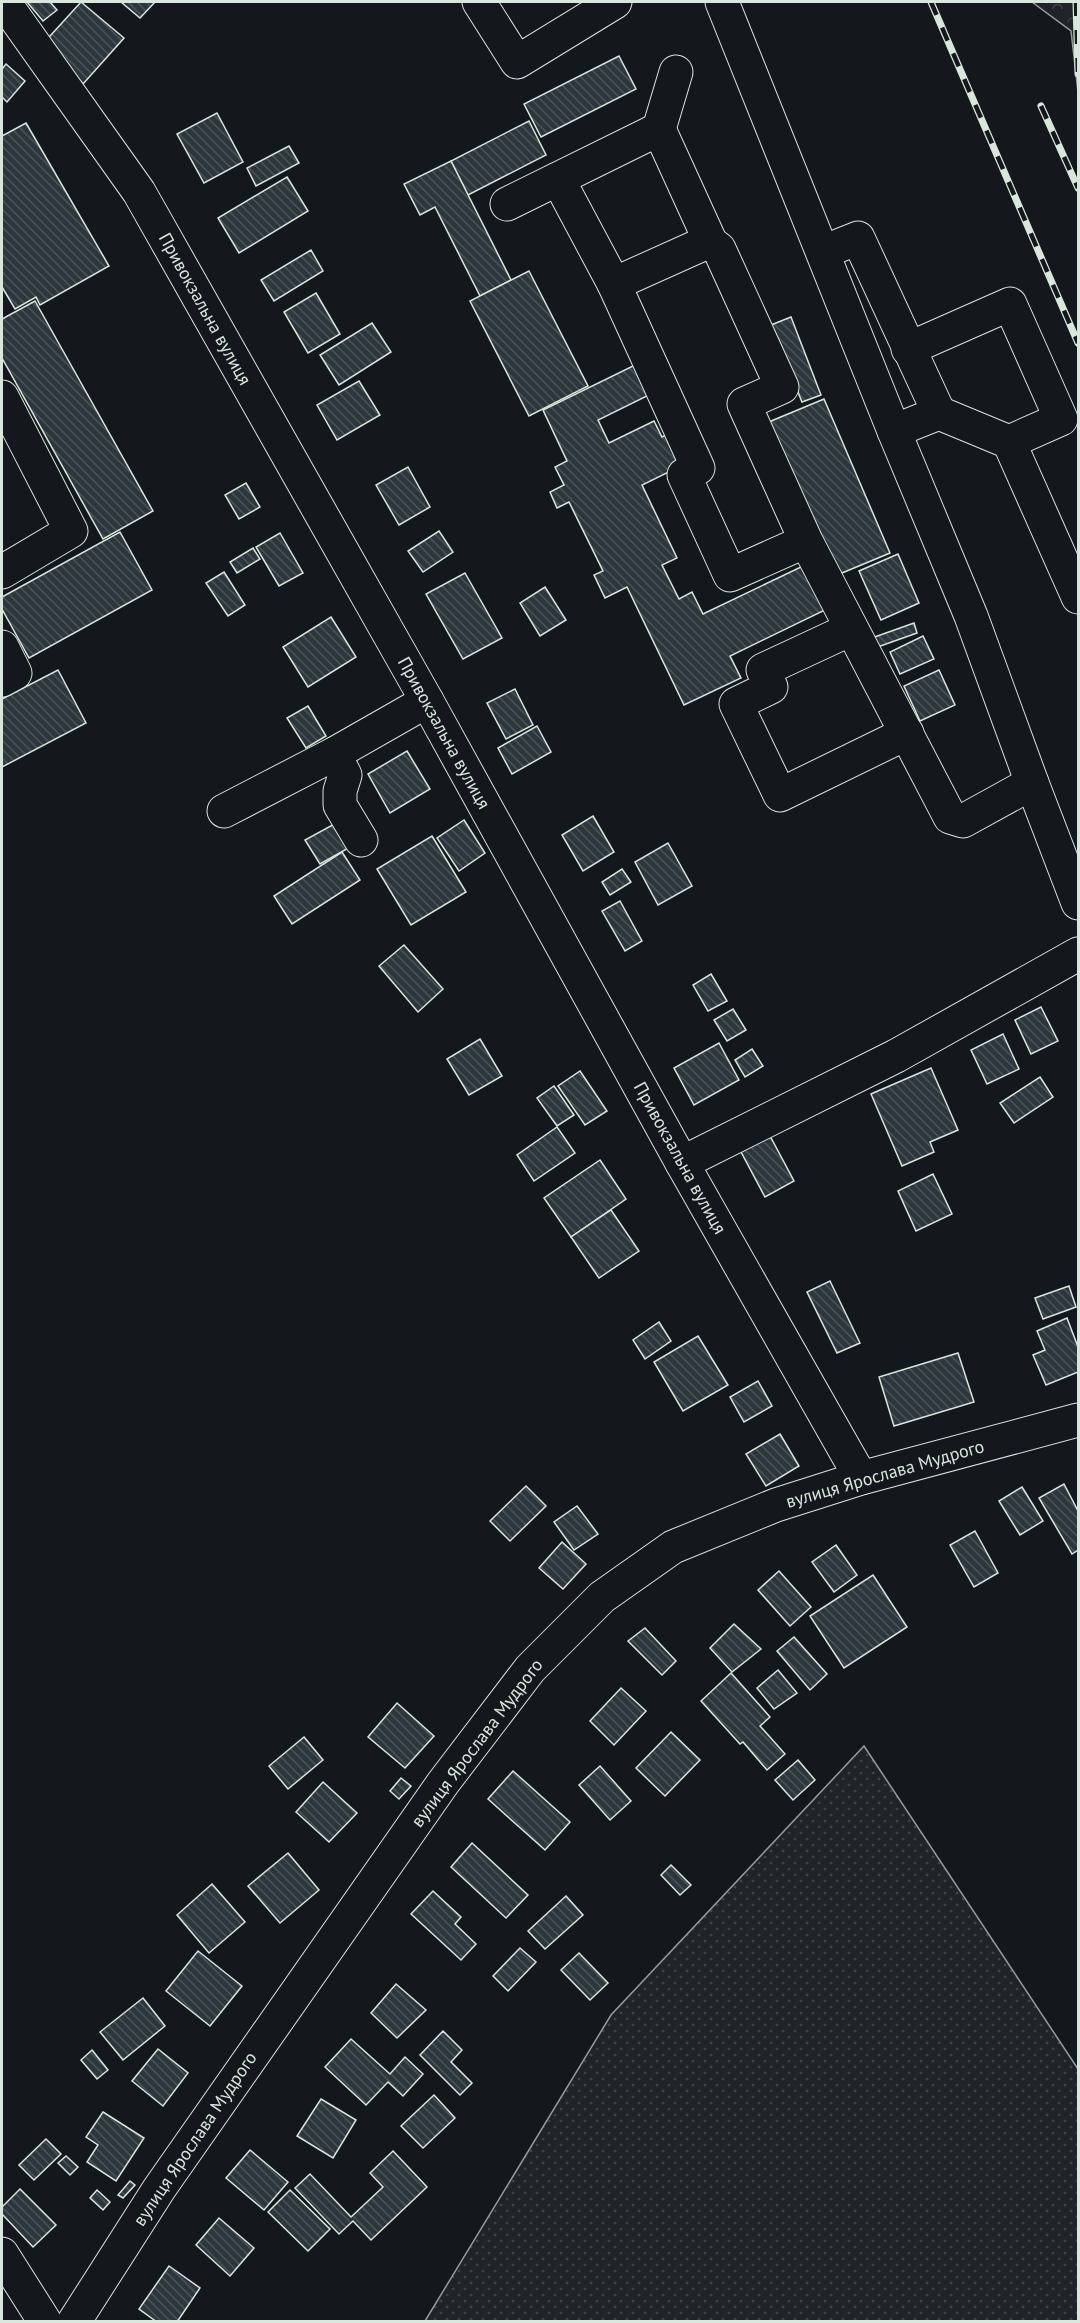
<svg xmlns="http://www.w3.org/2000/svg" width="1080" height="2323" viewBox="0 0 1080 2323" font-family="'PT Sans',sans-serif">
<defs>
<pattern id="forest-crowns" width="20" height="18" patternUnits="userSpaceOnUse" patternTransform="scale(1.5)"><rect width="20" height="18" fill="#202428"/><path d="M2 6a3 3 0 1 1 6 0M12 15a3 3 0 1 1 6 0" fill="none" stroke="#404447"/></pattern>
<pattern id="garden-dots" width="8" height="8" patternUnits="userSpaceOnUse" patternTransform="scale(1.5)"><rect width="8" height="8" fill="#202428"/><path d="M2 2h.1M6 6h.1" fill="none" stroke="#404447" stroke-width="1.8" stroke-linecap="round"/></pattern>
<pattern id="building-back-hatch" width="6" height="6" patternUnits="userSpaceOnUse" patternTransform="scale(1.5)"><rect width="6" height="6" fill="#2c363c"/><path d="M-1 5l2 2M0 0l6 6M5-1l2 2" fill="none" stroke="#4a5358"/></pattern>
</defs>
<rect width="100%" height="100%" fill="#14181c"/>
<!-- forest -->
<polygon fill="url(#forest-crowns)" stroke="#939e99" stroke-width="1.5" points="1032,2 1078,2 1078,92 1071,31"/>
<!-- garden -->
<polygon fill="url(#garden-dots)" stroke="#939e99" stroke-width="1.5" points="864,1746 1078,2069 1078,2321 425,2321 611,2015"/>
<!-- building -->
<g fill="url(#building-back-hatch)" stroke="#d8e6dc" stroke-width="1.5">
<polygon points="27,2 50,2 57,10 43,21"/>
<polygon points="81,2 124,38 83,84 41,46"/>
<polygon points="121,2 155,2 140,18"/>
<polygon points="619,56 636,89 541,137 524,104"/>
<polygon points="6,64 25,81 7,102 2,97 2,69"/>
<polygon points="217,113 243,162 204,183 177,134"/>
<polygon points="529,121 546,155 468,195 451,161"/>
<polygon points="26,123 109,266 40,305 36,297 15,309 2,287 2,136"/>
<polygon points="289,146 299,163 256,186 247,168"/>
<polygon points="451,161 511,280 480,296 435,207 420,215 404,184"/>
<polygon points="287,177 308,211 239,253 218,218"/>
<polygon points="311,250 323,271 274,301 261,280"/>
<polygon points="529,271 588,386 529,416 470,301"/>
<polygon points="316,293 340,334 308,353 284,312"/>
<polygon points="35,301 153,511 103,539 2,358 2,319"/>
<polygon points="791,317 821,395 802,402 771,325"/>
<polygon points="372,323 391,352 339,385 320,355"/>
<polygon points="635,365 649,395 598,420 609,443 654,421 662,437 666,435 681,466 642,485 677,558 662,565 679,599 692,592 703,614 803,566 825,610 730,656 741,678 684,705 627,587 605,598 594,575 603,571 569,502 557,508 550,492 564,485 555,467 567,461 543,410"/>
<polygon points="359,381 380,415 337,440 317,405"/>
<polygon points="824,399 890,553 830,578 764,424"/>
<polygon points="408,467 430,507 399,525 376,485"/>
<polygon points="246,483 260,507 239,519 225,495"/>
<polygon points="439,531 453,552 423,572 408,551"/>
<polygon points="120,532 152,590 29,658 2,609 2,597"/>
<polygon points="280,533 303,573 279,586 256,547"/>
<polygon points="253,548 260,559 237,573 230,562"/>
<polygon points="898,554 919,603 881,620 859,571"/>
<polygon points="224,572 245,605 228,616 206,583"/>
<polygon points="465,573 502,638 463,659 426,594"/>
<polygon points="545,587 566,620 540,636 520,603"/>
<polygon points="331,617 356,657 308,687 283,647"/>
<polygon points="914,623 917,633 872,649 869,639"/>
<polygon points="923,636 934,659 900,674 890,652"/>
<polygon points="58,670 86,723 2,767 2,699"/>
<polygon points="939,670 955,705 920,721 904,686"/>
<polygon points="515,689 533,725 506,739 487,703"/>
<polygon points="308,706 326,736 306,748 287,718"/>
<polygon points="537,726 551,752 512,774 498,748"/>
<polygon points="407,751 430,789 390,813 368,774"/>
<polygon points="593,816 614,852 583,871 562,835"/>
<polygon points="464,820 485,853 459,871 437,838"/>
<polygon points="338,822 352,846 320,864 305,840"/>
<polygon points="432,836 466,892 411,925 377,869"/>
<polygon points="668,843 692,886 658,905 635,862"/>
<polygon points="342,852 360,880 292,924 274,896"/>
<polygon points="622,869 631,882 610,895 602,882"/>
<polygon points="620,901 642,941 625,951 602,911"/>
<polygon points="404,945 443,989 418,1012 379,966"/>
<polygon points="711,974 727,1001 708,1011 693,985"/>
<polygon points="1041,1007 1058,1041 1031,1054 1015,1020"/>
<polygon points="733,1009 746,1030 727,1041 714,1020"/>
<polygon points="1003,1034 1019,1069 987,1084 971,1050"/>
<polygon points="480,1039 502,1076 469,1095 447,1059"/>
<polygon points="719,1043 739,1080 694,1105 674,1068"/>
<polygon points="752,1049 763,1066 745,1077 735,1060"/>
<polygon points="931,1068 958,1130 930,1142 934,1152 902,1166 871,1094"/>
<polygon points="580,1071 607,1111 585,1125 558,1086"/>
<polygon points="1040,1077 1053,1097 1014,1123 1000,1103"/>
<polygon points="554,1086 574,1115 557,1126 537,1098"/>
<polygon points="557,1127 575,1153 534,1181 517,1155"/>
<polygon points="769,1134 794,1181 765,1197 740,1150"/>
<polygon points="600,1160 626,1199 571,1237 544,1198"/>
<polygon points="933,1174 952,1214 916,1231 898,1191"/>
<polygon points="611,1210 639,1251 599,1278 571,1237"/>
<polygon points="830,1281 860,1343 837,1353 807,1292"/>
<polygon points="1069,1286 1076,1307 1043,1319 1035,1298"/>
<polygon points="1067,1318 1078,1347 1078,1372 1046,1385 1033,1355 1045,1350 1037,1331"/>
<polygon points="659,1322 671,1341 645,1359 633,1340"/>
<polygon points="698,1336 728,1385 683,1411 654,1362"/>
<polygon points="958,1353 974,1402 894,1426 879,1377"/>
<polygon points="758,1381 772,1406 744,1422 730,1397"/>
<polygon points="780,1434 799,1466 766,1486 746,1454"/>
<polygon points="1064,1484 1078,1511 1078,1550 1072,1554 1039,1498"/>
<polygon points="526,1486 546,1506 510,1541 490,1521"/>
<polygon points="1022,1487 1043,1521 1020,1535 999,1501"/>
<polygon points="577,1506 598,1534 574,1550 554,1522"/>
<polygon points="975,1531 998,1573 974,1587 950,1545"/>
<polygon points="562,1542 586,1564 563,1589 539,1568"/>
<polygon points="836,1545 857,1575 834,1592 812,1562"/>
<polygon points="779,1571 811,1607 790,1626 758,1590"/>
<polygon points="873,1575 907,1627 844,1668 810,1616"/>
<polygon points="734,1624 761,1649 732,1672 710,1648"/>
<polygon points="645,1628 676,1661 662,1675 628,1641"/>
<polygon points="794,1637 827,1674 810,1690 777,1651"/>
<polygon points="778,1670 797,1693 774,1709 757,1688"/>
<polygon points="731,1673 770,1717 760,1726 785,1754 767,1770 743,1742 740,1744 701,1701"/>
<polygon points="621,1688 646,1711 614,1745 590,1721"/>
<polygon points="397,1703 434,1736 405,1768 368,1737"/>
<polygon points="671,1732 700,1760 665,1796 636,1768"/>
<polygon points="304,1737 323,1760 288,1789 269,1766"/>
<polygon points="798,1760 815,1780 793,1800 775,1780"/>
<polygon points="600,1766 631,1801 610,1820 579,1785"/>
<polygon points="513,1771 570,1822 545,1850 488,1799"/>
<polygon points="401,1778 411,1786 399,1799 390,1791"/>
<polygon points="323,1782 357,1813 329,1842 296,1812"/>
<polygon points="472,1843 528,1895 506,1918 451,1867"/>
<polygon points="288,1853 319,1890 280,1923 248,1886"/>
<polygon points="671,1865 691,1885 680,1895 661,1875"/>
<polygon points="212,1884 245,1922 209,1953 177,1915"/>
<polygon points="433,1891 461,1917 455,1924 476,1944 461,1960 411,1914"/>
<polygon points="566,1896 583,1915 545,1949 528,1931"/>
<polygon points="520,1948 536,1962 508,1991 493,1976"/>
<polygon points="198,1951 242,1986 210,2026 166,1991"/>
<polygon points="579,1953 608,1983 590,2000 561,1970"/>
<polygon points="396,1984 426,2010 397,2038 371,2013"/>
<polygon points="143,1998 165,2026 123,2060 100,2032"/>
<polygon points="443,2031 462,2050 451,2062 472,2083 460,2095 420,2055"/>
<polygon points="351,2039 390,2074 405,2057 423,2074 403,2096 388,2082 366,2105 325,2067"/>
<polygon points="158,2049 188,2073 163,2106 132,2081"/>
<polygon points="92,2050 108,2070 97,2079 81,2060"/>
<polygon points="434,2095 455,2118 423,2148 401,2126"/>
<polygon points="321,2099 356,2120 333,2158 297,2136"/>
<polygon points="103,2112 144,2138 116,2181 87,2162 98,2145 86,2137"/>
<polygon points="46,2139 61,2154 34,2180 19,2165"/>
<polygon points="250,2150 288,2182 264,2210 226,2178"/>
<polygon points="393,2151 427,2187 371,2240 353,2221 339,2234 295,2188 310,2174 351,2217 383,2187 370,2173"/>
<polygon points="66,2156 78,2167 70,2175 58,2163"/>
<polygon points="130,2181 135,2185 123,2198 118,2195"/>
<polygon points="20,2189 56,2225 33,2247 2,2214 2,2207"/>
<polygon points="97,2190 110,2202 103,2210 90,2198"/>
<polygon points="290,2190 330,2229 308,2251 268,2212"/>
<polygon points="219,2218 254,2248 230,2276 196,2245"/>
<polygon points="169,2266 200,2288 177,2322 157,2322 139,2309"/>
</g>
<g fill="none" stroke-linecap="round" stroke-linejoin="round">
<defs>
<g id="minor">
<polyline points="4,2 139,192 427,701 682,1163 861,1478"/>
<polyline points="479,2 517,62 615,2"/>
<polyline points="722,2 894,431 971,616 1032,783 1078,903"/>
<polyline points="659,129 676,72"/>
<polyline points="558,179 614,284"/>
<polyline points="507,204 659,129 711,243"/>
<polyline points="823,252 858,238 939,413"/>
<polyline points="908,349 1010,304 1061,419 1009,442 1078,597"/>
<polyline points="2,397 71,531 2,572"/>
<polyline points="894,431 939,413 1009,442"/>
<polyline points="806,541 730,575 684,475 698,468 614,284 703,244 711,243 719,249 782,387 744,404 806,541 950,817 963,821 1032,783"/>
<polyline points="851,629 763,670 771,687 736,704 780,795 907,733"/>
<polyline points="2,647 15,673 2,680"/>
<polyline points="334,754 345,775 340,791 340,805 361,840"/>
<polyline points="224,811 334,754 427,701"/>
<polyline points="682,1163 896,1056 1078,954"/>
<polyline points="2,2254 45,2322"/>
</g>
<polyline id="major" points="74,2322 159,2189 443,1783 530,1669 602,1597 673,1547 776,1505 861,1478 1078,1420"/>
</defs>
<!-- minor casing -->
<use href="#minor" stroke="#d8e6dc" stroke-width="35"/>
<!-- major casing -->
<use href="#major" stroke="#d8e6dc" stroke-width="35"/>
<!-- minor -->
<use href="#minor" stroke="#14181c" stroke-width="33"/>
<!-- major -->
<use href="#major" stroke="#14181c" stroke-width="33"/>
<defs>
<g id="rail">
<polyline points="931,2 1078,343"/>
<polyline points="1076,2 1078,74"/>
<polyline points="1041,106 1078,188"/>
</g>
</defs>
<!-- rail casing -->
<use href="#rail" stroke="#d8e6dc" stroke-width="7"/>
<!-- rail -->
<use href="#rail" stroke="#14181c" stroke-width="4.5" stroke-dasharray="14" stroke-linecap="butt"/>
</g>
<g text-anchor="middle" stroke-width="4.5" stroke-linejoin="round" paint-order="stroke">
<!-- street labels -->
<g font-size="18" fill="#d8e6dc" stroke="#14181c">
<text transform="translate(205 309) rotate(61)" y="6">Привокзальна вулиця</text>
<text transform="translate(444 733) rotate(61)" y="6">Привокзальна вулиця</text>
<text transform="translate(680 1158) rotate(61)" y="6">Привокзальна вулиця</text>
<text transform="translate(885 1474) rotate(-16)" y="6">вулиця Ярослава Мудрого</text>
<text transform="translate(477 1743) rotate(-53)" y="6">вулиця Ярослава Мудрого</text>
<text transform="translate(195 2139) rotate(-56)" y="6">вулиця Ярослава Мудрого</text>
</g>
</g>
<!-- border -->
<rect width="1080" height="2323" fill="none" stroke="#d8e6dc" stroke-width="6"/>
</svg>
